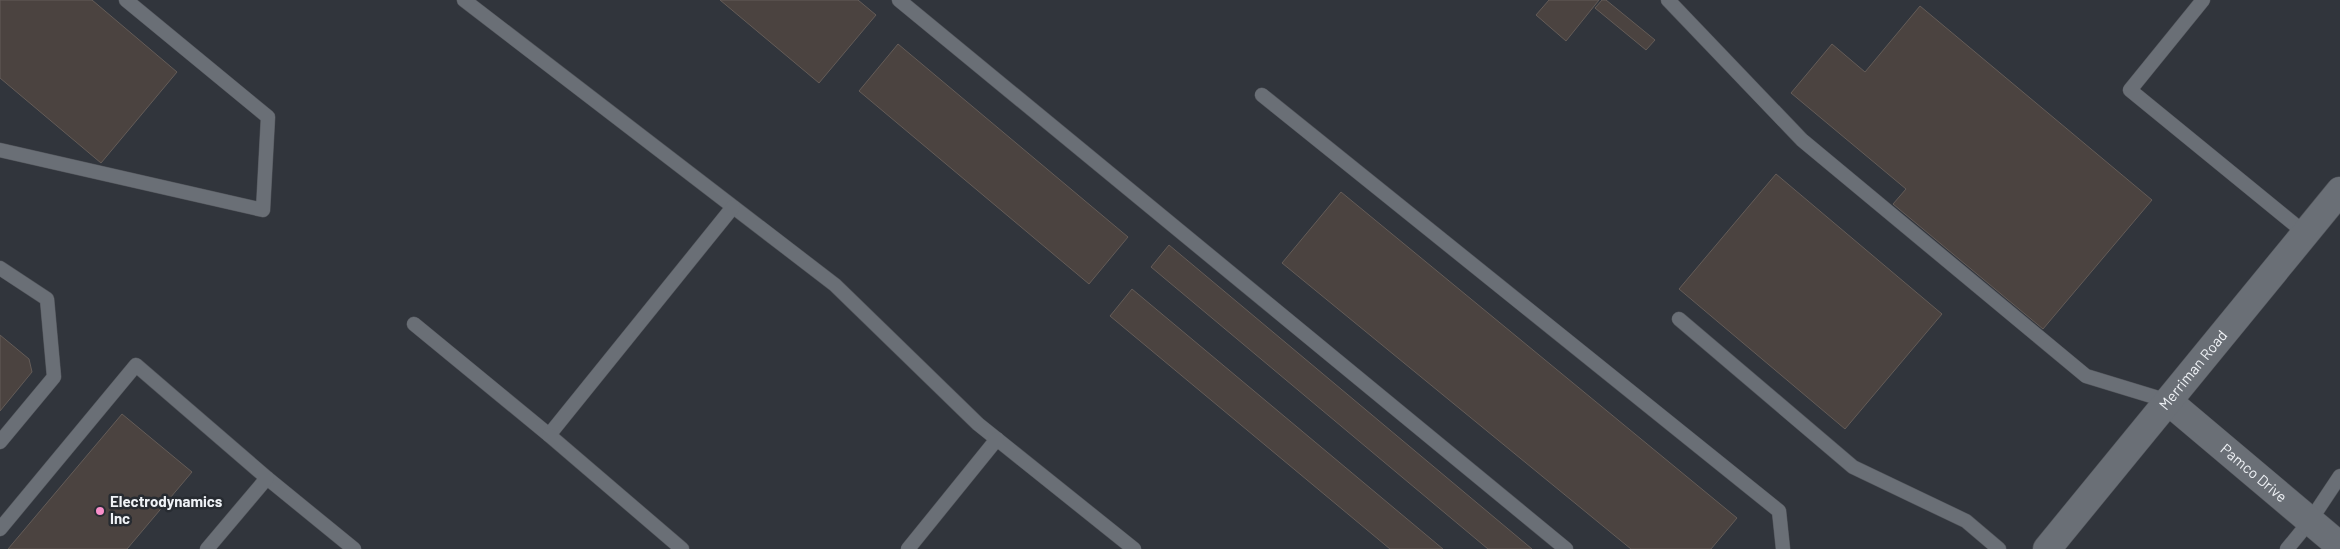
<svg xmlns="http://www.w3.org/2000/svg" width="2340" height="549" viewBox="0 0 2340 549" font-family="Barlow,sans-serif">
<rect width="100%" height="100%" fill="#31353c"/>
<!-- building -->
<g fill="#4b4340" stroke="#645c58">
<polygon points="0,0 92,0 177,72 101,163 0,78"/>
<polygon points="720,0 858,0 876,15 819,83"/>
<polygon points="1549,0 1599,0 1566,41 1536,15"/>
<polygon points="1602,0 1606,0 1655,40 1646,50 1595,8"/>
<polygon points="1920,6 2152,200 2043,329 1893,204 1906,189 1791,93 1832,44 1865,72"/>
<polygon points="898,44 1128,237 1089,284 859,91"/>
<polygon points="1776,174 1942,314 1845,429 1679,289"/>
<polygon points="1341,192 1737,518 1711,549 1631,549 1282,263"/>
<polygon points="1169,245 1532,549 1488,549 1151,267"/>
<polygon points="1132,289 1443,549 1390,549 1110,316"/>
<polygon points="0,335 29,359 32,372 0,411"/>
<polygon points="122,414 192,472 127,549 8,549"/>
</g>
<g fill="none" stroke-linecap="round" stroke-linejoin="round">
<defs>
<g id="service">
<polyline points="464,0 835,285 978,424 1134,549"/>
<polyline points="899,0 1566,549"/>
<polyline points="1668,0 1802,140 2086,376 2168,401"/>
<polyline points="2203,0 2130,90 2305,233"/>
<polyline points="1262,95 1779,511 1783,549"/>
<polyline points="0,150 263,210 268,117 126,0"/>
<polyline points="0,268 47,299 54,377 0,442"/>
<polyline points="1679,319 1853,467 1966,521 1999,549"/>
<polyline points="414,324 549,435 733,207"/>
<polyline points="549,435 682,549"/>
<polyline points="267,478 354,549"/>
<polyline points="0,529 136,365 267,478 207,549"/>
<polyline points="908,549 997,439"/>
<polyline points="2287,549 2310,521 2340,476"/>
</g>
<g id="minor">
<path id="s1" d="M2168 401 2340 546"/>
</g>
<g id="secondary">
<path id="s2" d="M2047 549 2340 191"/>
</g>
</defs>
<!-- service casing -->
<use href="#service" stroke="#51545a" stroke-width="15"/>
<!-- minor casing -->
<use href="#minor" stroke="#51545a" stroke-width="29"/>
<!-- secondary casing -->
<use href="#secondary" stroke="#51545a" stroke-width="29"/>
<!-- service -->
<use href="#service" stroke="#6a6f76" stroke-width="14"/>
<!-- minor -->
<use href="#minor" stroke="#6a6f76" stroke-width="28"/>
<!-- secondary -->
<use href="#secondary" stroke="#6a6f76" stroke-width="28"/>
</g>
<!-- markers -->
<circle fill="#f98fca" stroke="#272b31" stroke-width="2" cx="100" cy="511" r="5"/>
<g text-anchor="middle" stroke-width="5" stroke-linejoin="round" paint-order="stroke">
<!-- street labels -->
<g font-size="15" fill="#eff2f6" stroke="#272b31">
<text dy="5" stroke="none"><textPath href="#s2" startOffset="231">Merriman Road</textPath></text>
<text dy="5" stroke="none"><textPath href="#s1" startOffset="112">Pamco Drive</textPath></text>
</g>
<!-- poi labels -->
<g font-size="15" font-weight="bold" fill="#eff2f6" stroke="#272b31" text-anchor="start">
<text x="110" y="507">Electrodynamics<tspan x="110" dy="17">Inc</tspan></text>
</g>
</g>
</svg>
